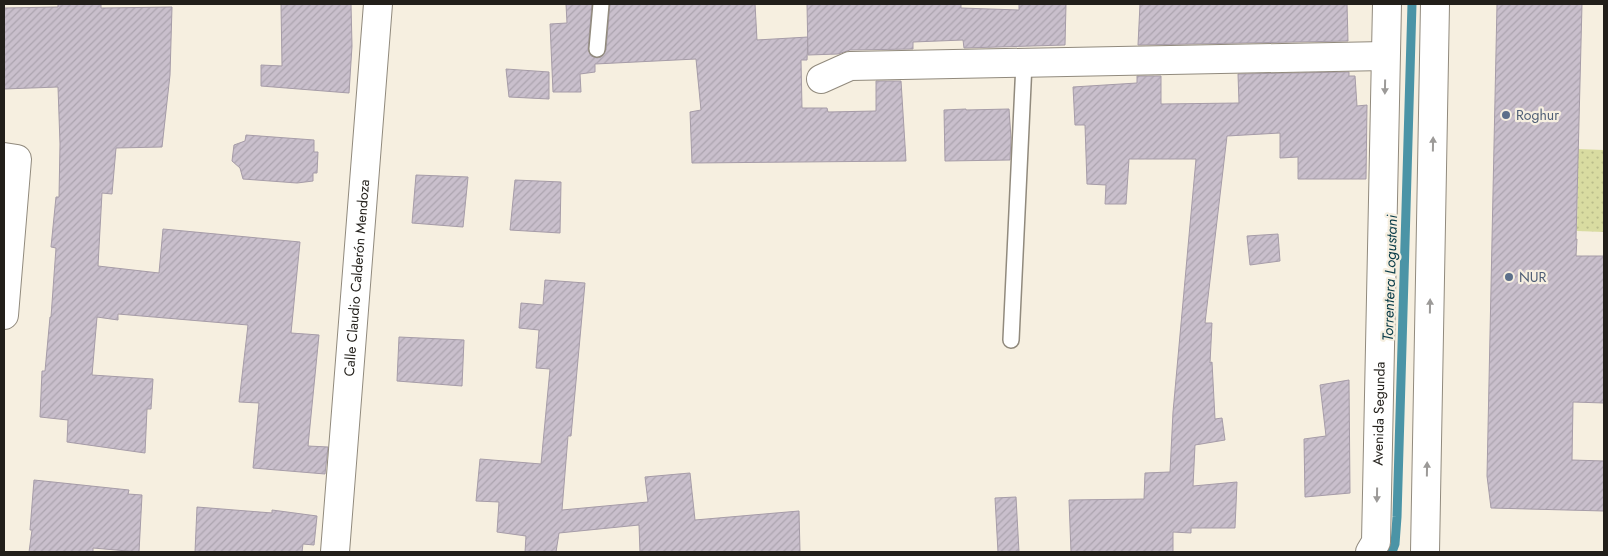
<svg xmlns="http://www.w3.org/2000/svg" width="1608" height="556" viewBox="0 0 1608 556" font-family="Jost,sans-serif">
<defs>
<pattern id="grass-dots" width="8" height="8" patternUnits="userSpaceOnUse" patternTransform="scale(1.25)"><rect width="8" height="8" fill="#d9dca1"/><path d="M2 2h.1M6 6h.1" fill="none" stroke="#babc8a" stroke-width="1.8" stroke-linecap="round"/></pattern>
<pattern id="building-hatch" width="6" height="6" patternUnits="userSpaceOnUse" patternTransform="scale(1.25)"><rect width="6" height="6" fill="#c9bfcc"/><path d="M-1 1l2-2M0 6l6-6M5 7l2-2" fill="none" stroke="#aca4af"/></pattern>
</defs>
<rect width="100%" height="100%" fill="#f6efe0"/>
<!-- grass -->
<polygon fill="url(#grass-dots)" points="1578,149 1604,150 1604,232 1577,231"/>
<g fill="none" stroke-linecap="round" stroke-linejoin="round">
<!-- stream -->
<polyline stroke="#4b94a6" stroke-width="9" points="1392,552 1395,544 1397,517 1412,4"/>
</g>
<!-- building -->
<g fill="url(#building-hatch)" stroke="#a69ca8">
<polygon points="58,4 101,4 101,8 172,7 170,75 162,147 116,148 112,194 102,193 98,266 159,273 163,229 300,242 291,333 319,335 308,446 328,447 325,474 253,468 259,403 239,402 248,325 118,314 118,320 97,317 92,375 153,379 151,409 147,409 145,453 67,442 68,420 40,417 42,371 45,371 50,317 51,317 56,248 51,247 56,197 59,197 60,144 58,87 4,89 4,8 58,7"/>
<polygon points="281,4 351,4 352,46 349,93 261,86 261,65 282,66"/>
<polygon points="566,4 592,4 588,49 591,56 597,58 601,57 606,50 610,4 755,4 757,40 808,37 807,60 801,60 802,108 827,108 828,112 876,111 876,81 901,81 906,161 692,163 690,112 701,110 696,59 595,64 595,72 580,74 581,92 553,92 550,24 567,23"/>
<polygon points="807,4 961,4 961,8 1019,10 1019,4 1066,4 1065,45 964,48 963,40 913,42 913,49 850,50 838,54 808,55"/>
<polygon points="1140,4 1347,4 1348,41 1138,45"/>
<polygon points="1497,4 1582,4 1576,239 1577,239 1576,256 1604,256 1604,403 1573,402 1572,460 1604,461 1604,511 1491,508 1487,476"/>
<polygon points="506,69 549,72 549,99 509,97"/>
<polygon points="1349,72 1349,76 1355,76 1357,106 1367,105 1366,179 1298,179 1298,157 1280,158 1280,133 1227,136 1205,323 1212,323 1210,363 1212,362 1215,419 1222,418 1225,440 1195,445 1193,486 1237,482 1235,528 1191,528 1191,533 1173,532 1173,552 1071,552 1069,500 1144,499 1145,473 1170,472 1173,412 1196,159 1129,159 1126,204 1105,204 1106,185 1087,184 1085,125 1075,125 1073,87 1137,83 1137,76 1161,76 1161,104 1239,103 1238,74"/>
<polygon points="966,109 966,110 1009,109 1011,138 1010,160 945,161 944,110"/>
<polygon points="246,135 314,140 314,152 318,152 317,173 313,173 313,181 297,183 243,179 240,168 232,161 234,145 245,141"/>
<polygon points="416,175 468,177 463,227 412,223"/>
<polygon points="515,180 561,182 560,233 510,230"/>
<polygon points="1278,234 1280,261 1250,265 1247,236"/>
<polygon points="545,280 585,283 571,436 568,436 562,510 648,502 645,477 690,473 695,520 799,511 800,552 640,552 639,525 559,533 556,552 525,552 526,536 497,532 499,502 476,501 480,459 541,464 550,369 536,368 539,330 519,328 521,303 543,305"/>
<polygon points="399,337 464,340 462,386 397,381"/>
<polygon points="1349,380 1350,493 1305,497 1304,439 1326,436 1320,385"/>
<polygon points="34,480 129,490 128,494 142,495 139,552 93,548 93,552 29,552 32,530 30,530"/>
<polygon points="1016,497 1019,552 998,552 995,498"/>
<polygon points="197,507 272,513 272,510 317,516 314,545 303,544 302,552 195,552"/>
</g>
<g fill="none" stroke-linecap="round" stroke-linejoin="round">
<defs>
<g id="service">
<polyline points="597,49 601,4"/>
<polyline points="1011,340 1024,63"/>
</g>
<g id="minor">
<polyline points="821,79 850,66 1385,56"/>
<polyline points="4,157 17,159 4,315"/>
<path id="s1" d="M335 552 378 4"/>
</g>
<g id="secondary">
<path id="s2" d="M1370 552 1376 542 1387 4"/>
<polyline points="1425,552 1435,4"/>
</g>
</defs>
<!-- service casing -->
<use href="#service" stroke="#918a7d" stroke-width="18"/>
<!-- minor casing -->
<use href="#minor" stroke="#918a7d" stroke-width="30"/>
<!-- secondary casing -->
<use href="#secondary" stroke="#918a7d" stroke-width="30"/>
<!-- service -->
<use href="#service" stroke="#fff" stroke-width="15"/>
<!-- minor -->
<use href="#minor" stroke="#fff" stroke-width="28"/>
<!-- secondary -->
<use href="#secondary" stroke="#fff" stroke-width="28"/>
</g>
<!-- one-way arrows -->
<defs><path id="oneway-solid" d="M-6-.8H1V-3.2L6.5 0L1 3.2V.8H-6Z" transform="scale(1.25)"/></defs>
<g fill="#9c9a98">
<use href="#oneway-solid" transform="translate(1385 87) rotate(91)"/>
<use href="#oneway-solid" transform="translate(1433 144) rotate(-89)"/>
<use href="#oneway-solid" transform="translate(1430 306) rotate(-89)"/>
<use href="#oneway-solid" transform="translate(1427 469) rotate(-89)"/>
<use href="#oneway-solid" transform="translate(1377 495) rotate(91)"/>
</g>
<!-- markers -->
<g fill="#5c6f8a" stroke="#f6efe0" stroke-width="2">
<circle cx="1506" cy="115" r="5"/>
<circle cx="1509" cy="277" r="5"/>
</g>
<g text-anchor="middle" stroke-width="4.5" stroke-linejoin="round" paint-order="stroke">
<!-- service labels -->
<g font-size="14" fill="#4e5e75" stroke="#f6efe0" text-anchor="start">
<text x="1516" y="120">Roghur</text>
<text x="1519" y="282">NUR</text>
</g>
<!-- street labels -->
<g font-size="14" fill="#221f1a" stroke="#f6efe0">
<text dy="5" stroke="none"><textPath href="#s1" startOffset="275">Calle Claudio Calderón Mendoza</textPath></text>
<text dy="5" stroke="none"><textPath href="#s2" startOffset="140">Avenida Segunda</textPath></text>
</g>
<!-- water labels -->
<g font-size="15" font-style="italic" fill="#0a3c48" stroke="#f6efe0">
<text transform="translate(1390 278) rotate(-88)" y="5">Torrentera Logustani</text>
</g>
</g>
<!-- border -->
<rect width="1608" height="556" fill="none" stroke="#221f1a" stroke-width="10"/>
</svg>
